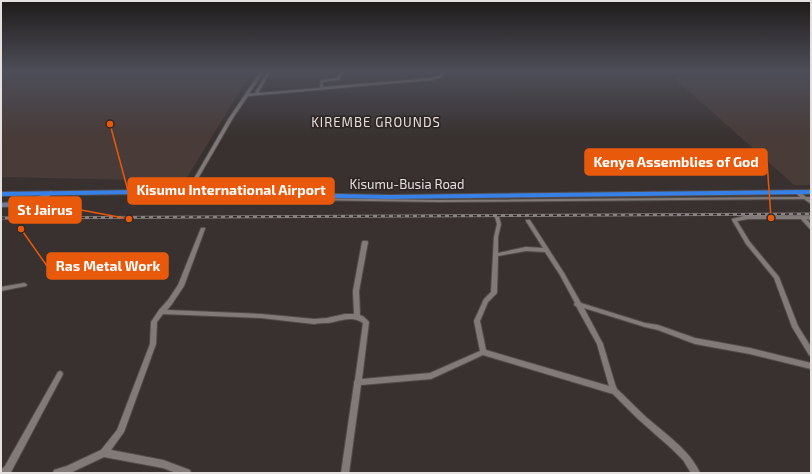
<svg xmlns="http://www.w3.org/2000/svg" width="812" height="474" viewBox="0 0 812 474" font-family="'Exo 2',sans-serif">
<rect width="100%" height="100%" fill="#383130"/>
<!-- built -->
<g fill="#483b38">
<polygon points="1,71 252,71 185,181 1,177"/>
<polygon points="274,71 340,71 336,75 316,78 270,78"/>
<polygon points="673,77 811,77 811,185 794,185"/>
</g>
<g fill="none" stroke-linecap="round" stroke-linejoin="round">
<defs>
<g id="street">
<polygon points="261,71 264,71 249,94 255,93 268,71 271,71 258,93 320,88 321,80 337,78 341,71 344,71 339,80 323,82 323,87 432,78 440,75 442,71 445,71 442,77 432,80 248,96 233,118 189,194 189,195 185,195 185,194 229,118"/>
<polygon points="795,191 799,191 806,197 811,197 811,199 809,199 811,201 811,204 804,199 439,202 178,198 166,197 162,193 164,192 169,195 178,196 439,200 800,197 795,192"/>
<path d="M497 215 499 217 501 224 498 237V253L526 247 543 248 526 221V220H530L564 273 581 303 645 323 658 325 695 338 750 348 811 363V369L750 354 695 344 658 330 645 327 584 308 603 344 615 384 617 389C627 398 636 408 646 417 664 433 690 450 700 473H691L683 460 672 449 638 419 613 394 483 355 431 379 361 385 349 473H341L354 384V382L355 380 363 323C353 315 339 321 328 323 323 323 319 323 314 324L261 318 163 314 157 322 156 344 124 432 111 450 163 460 190 470 191 473H176L163 468 104 457 70 473H53L54 470 67 466 101 450 117 430 150 344 151 322 159 310 168 300 178 285 201 228H205V229L184 286 172 304 167 310 261 314 314 319 327 318 345 314H354L353 291 362 242 363 241H367L368 242 359 291 360 315 364 317 369 322 362 379 430 373 480 351 474 321 484 299 491 292 494 237 497 224 495 217ZM526 251 545 252 560 275 575 303 574 304 575 306H576L597 344 609 386 486 350 480 321 488 302 497 293 498 256Z"/>
<polygon points="748,215 811,216 811,220 806,219 811,224 811,229 809,228 801,219 748,219 737,221 750,242 779,277 798,326 811,347 811,356 809,355 792,327 774,278 746,244 732,220 732,219"/>
<polygon points="24,283 26,284 27,285 26,286 1,291 1,287"/>
<polygon points="60,371 62,372 63,374 62,376 11,472 10,473 1,473 1,470 5,466 58,372"/>
</g>
<path id="secondary" d="M51 191 54 193 53 194C36 204 20 207 1 207V203L27 201Z"/>
<polygon id="highway" points="138,190 389,195 811,190 811,194 389,199 138,194 1,196 1,192"/>
</defs>
<!-- street casing -->
<use href="#street" stroke="#524d4c" stroke-width="2"/>
<!-- secondary casing -->
<use href="#secondary" stroke="#524d4c" stroke-width="2"/>
<!-- highway casing -->
<use href="#highway" stroke="#524d4c" stroke-width="2"/>
<!-- street -->
<use href="#street" fill="#827a79" fill-rule="evenodd"/>
<!-- secondary -->
<use href="#secondary" fill="#6c7c9a" fill-rule="evenodd"/>
<!-- highway -->
<use href="#highway" fill="#3780e8" fill-rule="evenodd"/>
<defs>
<polyline id="rail" points="1,218 811,214"/>
</defs>
<!-- rail casing -->
<use href="#rail" stroke="#888382" stroke-width="3"/>
<!-- rail -->
<use href="#rail" stroke="#2e2726" stroke-width="1.5" stroke-dasharray="4" stroke-linecap="butt"/>
</g>
<!-- sky -->
<linearGradient id="sky" x2="0" y2="1"><stop stop-color="#1f1b1a"/><stop offset="0.52" stop-color="#4d4e59"/><stop offset="1" stop-color="#4d4e59" stop-opacity="0"/></linearGradient>
<rect width="812" height="137" fill="url(#sky)"/>
<g text-anchor="middle" stroke-width="3.5" stroke-linejoin="round" paint-order="stroke">
<!-- far-quarter labels -->
<g font-size="13" letter-spacing="1" fill="#e7dfdd" stroke="#2e2726">
<text x="376" y="127">KIREMBE GROUNDS</text>
</g>
<!-- street labels -->
<g font-size="13" fill="#e5e1e0" stroke="#2e2726">
<text x="407" y="189">Kisumu-Busia Road</text>
</g>
</g>
<!-- callouts -->
<path fill="none" stroke="#e8590c" stroke-width="1.5" d="M771 218L767 162M110 124L128 191M129 219L81 210M21 229L47 266"/>
<g fill="#e8590c" stroke="#2e2726" stroke-width="1.5">
<circle cx="771" cy="218" r="4"/>
<circle cx="110" cy="124" r="4"/>
<circle cx="129" cy="219" r="4"/>
<circle cx="21" cy="229" r="4"/>
</g>
<g fill="#e8590c" stroke="#e8590c" stroke-width="1.5">
<rect x="585" y="149" width="182" height="26" rx="4"/>
<rect x="128" y="178" width="206" height="26" rx="4"/>
<rect x="9" y="197" width="72" height="26" rx="4"/>
<rect x="47" y="253" width="121" height="26" rx="4"/>
</g>
<g font-size="14" text-anchor="middle" font-weight="bold" fill="#fff">
<text x="676" y="167">Kenya Assemblies of God</text>
<text x="231" y="195">Kisumu International Airport</text>
<text x="45" y="215">St Jairus</text>
<text x="108" y="271">Ras Metal Work</text>
</g>
<!-- border -->
<rect width="812" height="474" fill="none" stroke="#e5e1e0" stroke-width="4"/>
</svg>
